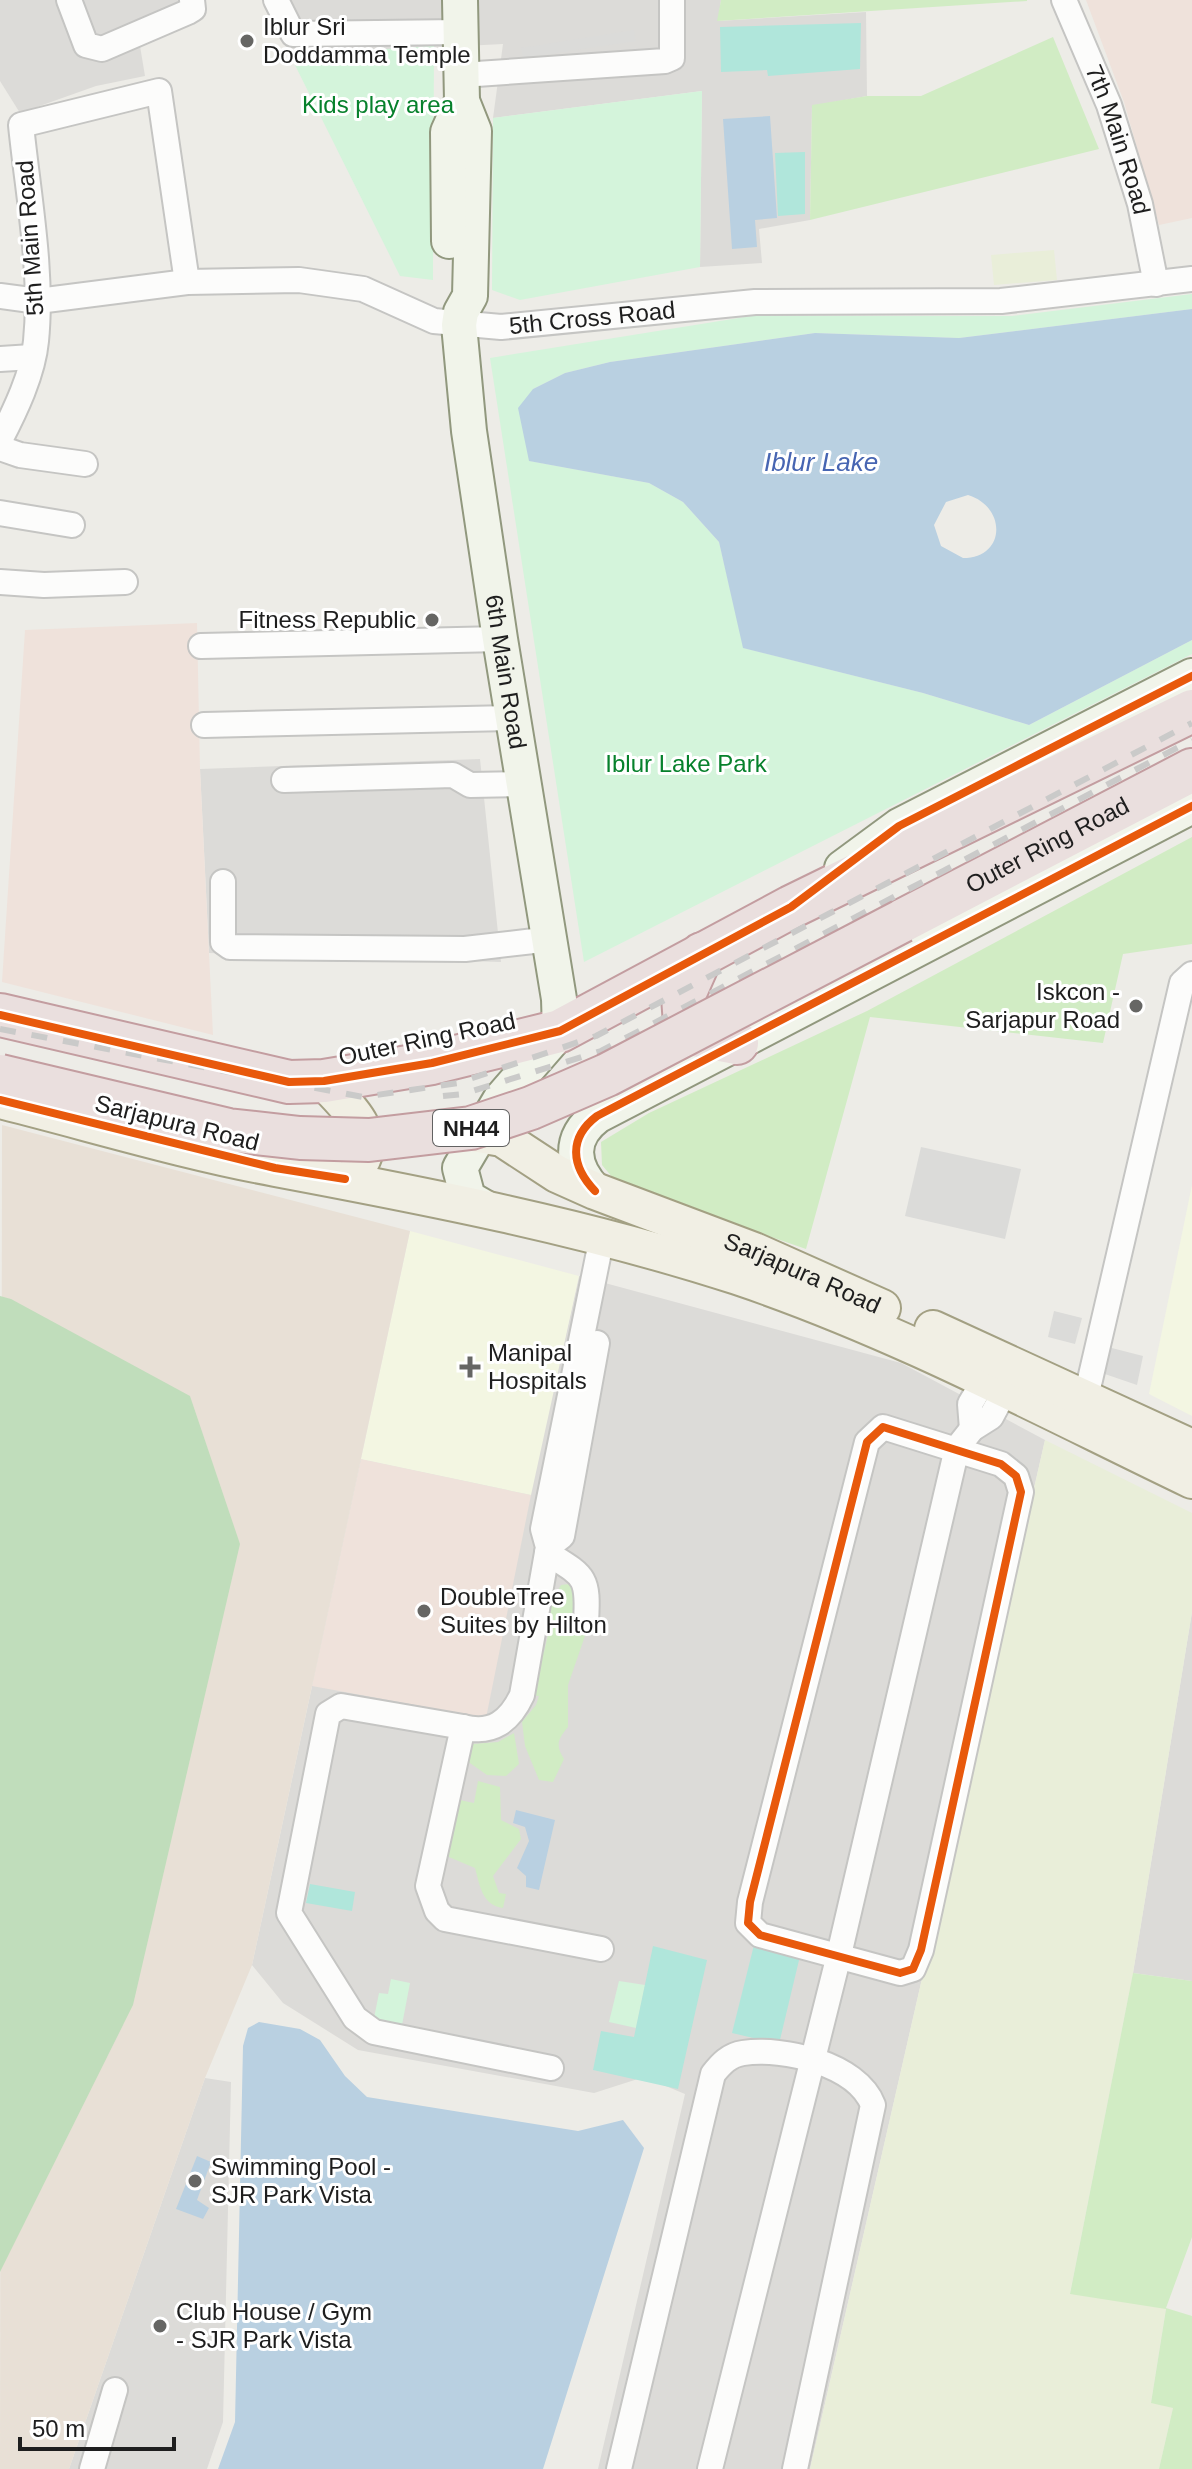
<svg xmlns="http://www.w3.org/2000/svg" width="1192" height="2469" viewBox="0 0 1192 2469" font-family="Helvetica,sans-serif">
<rect width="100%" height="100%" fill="#edece7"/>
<!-- residential -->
<g fill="#dcdbd8">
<polygon points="0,0 200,0 206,15 139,40 145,76 96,86 20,113 0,81"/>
<polygon points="263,0 721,0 718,21 866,12 867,96 812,106 810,220 759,229 762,263 700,267 702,91 493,118 503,44 290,55"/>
<polygon points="480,759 501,962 209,953 200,769"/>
<polygon points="579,1276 901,1363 1045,1440 810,2469 598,2469 685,2094 644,2077 594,2093 358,2050 283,2003 252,1965 361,1459 530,1494"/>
<polygon points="1192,1612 1192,1981 1133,1973"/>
<polygon points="205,2078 231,2082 223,2422 207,2469 69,2469"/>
</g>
<!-- commercial -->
<g fill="#efe2db">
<polygon points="1086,0 1192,0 1192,218 1159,225 1124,102"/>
<polygon points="197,623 200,769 213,1035 2,982 25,630"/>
<polygon points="361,1459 531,1495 486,1718 312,1686"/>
</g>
<!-- education -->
<g fill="#f3f6e2">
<polygon points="1192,1185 1192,1416 1149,1394"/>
<polygon points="410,1231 579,1276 531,1495 361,1459"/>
</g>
<!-- military -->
<polygon fill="#e8e0d6" points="2,1125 410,1231 252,1965 205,2078 69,2469 0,2469"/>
<!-- farmland -->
<g fill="#e9eed9">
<polygon points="1054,250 1057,280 994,285 991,255"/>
<polygon points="1045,1440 1192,1513 1192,1612 1133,1973 1070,2293 1166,2308 1151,2402 1173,2408 1159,2469 810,2469"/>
</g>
<!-- grass -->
<g fill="#d1ecc4">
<polygon points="721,0 1027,0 1027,1 717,21"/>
<polygon points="1053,37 1099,149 810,220 812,105 867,96 921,96"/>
<polygon points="1192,837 1192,944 1123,954 1103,1043 870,1017 806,1249 618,1184 602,1165 601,1142 649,1113 867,1011"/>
<path d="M578 1583 577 1619 586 1633 568 1685V1727C558 1739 555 1745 564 1759L553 1782 539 1780 525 1746 522 1722 536 1705 539 1696 530 1695 535 1654 544 1652 550 1626 547 1610 561 1585Z"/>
<polygon points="514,1733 519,1764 506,1776 487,1775 467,1761 467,1751 473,1744 498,1742"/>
<path d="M478 1781 500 1787 501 1820 519 1829 521 1839 493 1876 499 1893 506 1894 503 1908C482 1905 480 1886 475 1868L444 1855 455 1799 474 1803Z"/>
<polygon points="1133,1973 1192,1981 1192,2237 1166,2308 1192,2316 1192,2469 1159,2469 1173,2408 1151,2403 1166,2309 1070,2294"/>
</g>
<!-- forest -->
<polygon fill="#c0ddbb" points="0,1296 11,1299 190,1396 240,1544 133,2005 0,2272"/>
<!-- park -->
<g fill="#d4f4db">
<polygon points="434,46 433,280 400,276 290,55"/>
<polygon points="702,91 700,267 520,300 492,290 493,118"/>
<polygon points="1192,294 1192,309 959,338 815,333 610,362 565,373 533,389 530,461 649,483 683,502 719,542 744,648 923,693 1029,725 1192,640 1192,654 584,962 490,358 751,316 1012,316"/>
<polygon points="391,1979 410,1983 402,2025 374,2018 379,1993 388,1994"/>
<polygon points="619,1981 645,1985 636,2028 609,2022"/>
</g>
<!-- pitch -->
<g fill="#b0e6db">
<polygon points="861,23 860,69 768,76 767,70 721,72 720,27"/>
<polygon points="805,152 805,214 778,216 775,153"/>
<polygon points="310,1884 355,1892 352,1911 306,1903"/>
<polygon points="754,1945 800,1956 779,2044 732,2033"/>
<polygon points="653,1946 707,1960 678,2089 593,2070 601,2031 634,2037"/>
</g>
<!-- parking -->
<g fill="#dbdbd9">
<polygon points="634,30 636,41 523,58 521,48"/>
<polygon points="921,1147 1021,1169 1005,1239 905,1216"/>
<polygon points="1054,1311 1082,1318 1075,1344 1048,1337"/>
<polygon points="1104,1346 1143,1356 1137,1385 1099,1372"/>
</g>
<!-- water -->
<g fill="#b9d0e1" fill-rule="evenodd">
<polygon points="770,116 777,218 755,220 757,247 732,249 723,119"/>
<path d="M1192 309V640L1029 725 923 693 743 648 719 542 683 502 649 483 529 461 518 408 533 389 565 373 610 362 815 333 959 338ZM968 495C1007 507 1006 558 963 558L941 546 934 525 946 502Z"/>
<polygon points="516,1810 555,1820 539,1890 526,1887 526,1876 517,1868 529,1841 525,1827 513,1823"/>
<polygon points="259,2022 300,2029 320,2040 345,2076 367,2097 578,2131 623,2120 644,2148 543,2469 218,2469 235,2422 243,2046 248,2028"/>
<polygon points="197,2156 211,2162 197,2200 209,2208 203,2219 176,2209"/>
</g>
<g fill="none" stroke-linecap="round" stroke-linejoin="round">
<defs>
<g id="street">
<polyline points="69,0 86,45 102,49 188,12 193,9 192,0"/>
<polyline points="276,0 293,34 460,32"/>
<path id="s1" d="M1064 0 1109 105 1140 204 1156 284"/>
<polyline points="462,75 665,61 672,58 672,0"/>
<path id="s2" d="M0 296 38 301 187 282 299 280 363 289 434 321 501 327 755 302 1001 301 1192 279"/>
<polyline points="0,359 32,357"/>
<path d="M0 440C15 411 33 374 36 341 43 271 28 195 21 125L159 91 187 282"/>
<polyline points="0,448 20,455 85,464"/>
<polyline points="0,513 72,525"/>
<polyline points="0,582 44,585 125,582"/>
<polyline points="201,646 500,639"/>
<polyline points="204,725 513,718"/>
<polyline points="284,780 453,775 470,785 524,784"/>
<polyline points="223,882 223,942 230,947 465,949 551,939"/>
<polyline points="1086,1397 1182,983 1192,974"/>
<polygon points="883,1427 1001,1464 1016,1476 1021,1492 921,1950 913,1969 900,1973 760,1935 748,1923 750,1902 867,1442"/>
<polyline points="972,1429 970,1404 985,1379"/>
<polyline points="548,1547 562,1536 597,1343"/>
<path d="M547 1553C584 1576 589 1576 586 1621"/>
<polyline points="463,1727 341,1706 328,1714 289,1913 355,2018 374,2032 551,2068"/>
<path d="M601 1949 445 1919 437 1911 428 1886 463 1727C492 1735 510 1721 522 1695L548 1547 543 1529 602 1237"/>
<polyline points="92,2469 115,2390"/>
<path d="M619 2469 713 2074C721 2064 729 2055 743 2053 784 2047 857 2064 873 2105L795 2469"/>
<polyline points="710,2469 838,1959 957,1448 972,1429 991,1417 1006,1389"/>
</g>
<g id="secondary">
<path id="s3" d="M460 0 462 101 474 131 470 296 461 312 459 325 469 431 500 639 559 999 560 1031 500 1100 460 1168 468 1198 487 1209"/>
<polyline points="449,241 448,132 462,101"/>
<polyline points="842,868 899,826 1192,676"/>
<path d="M595 1191C571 1166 568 1138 597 1116L1192 806"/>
</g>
<g id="primary">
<path d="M324 1081C343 1103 379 1131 360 1163"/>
<path d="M0 1100C92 1123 183 1151 276 1168 431 1197 586 1227 737 1276 895 1329 1042 1408 1192 1480"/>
<path id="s4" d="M455 1130 502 1138 557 1174 595 1191 754 1251 882 1308"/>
<polyline points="933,1329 1192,1448"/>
</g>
<g id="highway">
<path id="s5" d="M902 921 1192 770"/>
<polyline points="702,954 683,997 685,1024 695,1035 737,1043"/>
<polyline points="0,1015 289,1082 324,1081 432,1063 560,1031 791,907 1192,711"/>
</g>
</defs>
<!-- street casing -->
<use href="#street" stroke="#c5c5c3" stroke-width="28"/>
<!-- secondary casing -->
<use href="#secondary" stroke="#91987e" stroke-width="38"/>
<!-- primary casing -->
<use href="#primary" stroke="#a3a083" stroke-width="40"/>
<!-- highway casing -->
<use href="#highway" stroke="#c39da0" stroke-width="46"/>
<!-- street -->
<use href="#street" stroke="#fcfcfb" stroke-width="24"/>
<!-- secondary -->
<use href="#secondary" stroke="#f1f4ea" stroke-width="34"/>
<!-- primary -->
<use href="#primary" stroke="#f1efe4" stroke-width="36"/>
<!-- highway -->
<use href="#highway" stroke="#eadfde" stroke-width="42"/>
<!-- rail -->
<g stroke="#cacac9" stroke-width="6" stroke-dasharray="16 16" stroke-linecap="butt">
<polyline points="0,1029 363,1097 458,1083 596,1036 1192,723"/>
<polyline points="443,1096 463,1094 601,1051 1192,740"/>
</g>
<defs>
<polyline id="highway-bridge" points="0,1076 228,1130 300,1138 369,1140 471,1128 531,1108 607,1075 902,921"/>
</defs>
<!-- highway-bridge casing -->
<use href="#highway-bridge" stroke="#c39da0" stroke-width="46" stroke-linecap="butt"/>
<!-- highway-bridge -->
<use href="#highway-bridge" stroke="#eadfde" stroke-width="42"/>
<defs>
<g id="cycleway">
<polyline points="0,1015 289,1082 324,1081 432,1063 560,1031 791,907 899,826 1192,676"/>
<polyline points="0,1100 275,1168 345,1179"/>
<path d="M595 1191C571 1166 568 1138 597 1116L1192 806"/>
<polygon points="883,1427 1001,1464 1016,1476 1021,1492 921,1950 913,1969 900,1973 760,1935 748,1923 750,1902 867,1442"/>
</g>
</defs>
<!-- cycleway casing -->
<use href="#cycleway" stroke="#fff" stroke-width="13"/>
<!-- cycleway -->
<use href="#cycleway" stroke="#e8590c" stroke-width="8"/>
</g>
<!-- markers -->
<g fill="#666664" stroke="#fff" stroke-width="3">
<circle cx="247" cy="41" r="8"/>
<circle cx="432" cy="620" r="8"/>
<circle cx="1136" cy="1006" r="8"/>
<path d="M466 1355h8v8h8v8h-8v8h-8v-8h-8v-8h8z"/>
<circle cx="424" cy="1611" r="8"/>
<circle cx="195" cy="2181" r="8"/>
<circle cx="160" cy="2326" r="8"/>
</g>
<g text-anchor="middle" stroke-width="6" stroke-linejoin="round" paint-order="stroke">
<!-- shield labels -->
<rect fill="#fff" stroke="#626262" stroke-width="2" x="433" y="1110" width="76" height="36" rx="6"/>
<g font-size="22" font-weight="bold" fill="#1e1e1e">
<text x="471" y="1136">NH44</text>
</g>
<!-- poi labels -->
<g font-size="24" fill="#1e1e1e" stroke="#fff" text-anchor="start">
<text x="263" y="35">Iblur Sri<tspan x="263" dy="28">Doddamma Temple</tspan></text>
<text x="416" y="628" text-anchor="end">Fitness Republic</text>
<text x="1120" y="1000" text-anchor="end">Iskcon -<tspan x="1120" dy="28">Sarjapur Road</tspan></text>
<text x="488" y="1361">Manipal<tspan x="488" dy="28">Hospitals</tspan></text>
<text x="440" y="1605">DoubleTree<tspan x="440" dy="28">Suites by Hilton</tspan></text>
<text x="211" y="2175">Swimming Pool -<tspan x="211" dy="28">SJR Park Vista</tspan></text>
<text x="176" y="2320">Club House / Gym<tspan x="176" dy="28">- SJR Park Vista</tspan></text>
</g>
<!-- park labels -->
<g font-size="24" fill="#07812c" stroke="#fff">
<text x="378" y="113">Kids play area</text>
<text x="686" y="772">Iblur Lake Park</text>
</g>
<!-- street labels -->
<g font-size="24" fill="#1e1e1e" stroke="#fff">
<text dy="8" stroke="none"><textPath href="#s1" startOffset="150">7th Main Road</textPath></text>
<text transform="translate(30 238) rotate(-94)" y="8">5th Main Road</text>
<text dy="8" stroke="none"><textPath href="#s2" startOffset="602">5th Cross Road</textPath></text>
<text dy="8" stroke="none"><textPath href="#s3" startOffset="680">6th Main Road</textPath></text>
<text dy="8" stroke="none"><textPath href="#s5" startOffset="164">Outer Ring Road</textPath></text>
<text transform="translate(427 1039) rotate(-12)" y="8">Outer Ring Road</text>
<text transform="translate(177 1123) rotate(14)" y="8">Sarjapura Road</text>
<text dy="8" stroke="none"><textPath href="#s4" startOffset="378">Sarjapura Road</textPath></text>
</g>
<!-- water labels -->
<g font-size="26" font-style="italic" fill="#4765b2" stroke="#fff">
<text x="821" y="471">Iblur Lake</text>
</g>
</g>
<!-- scale -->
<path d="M20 2437v12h154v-12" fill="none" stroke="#1e1e1e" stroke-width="4"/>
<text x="32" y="2437" font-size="24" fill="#1e1e1e" stroke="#ffffff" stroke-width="6" paint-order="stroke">50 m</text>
</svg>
